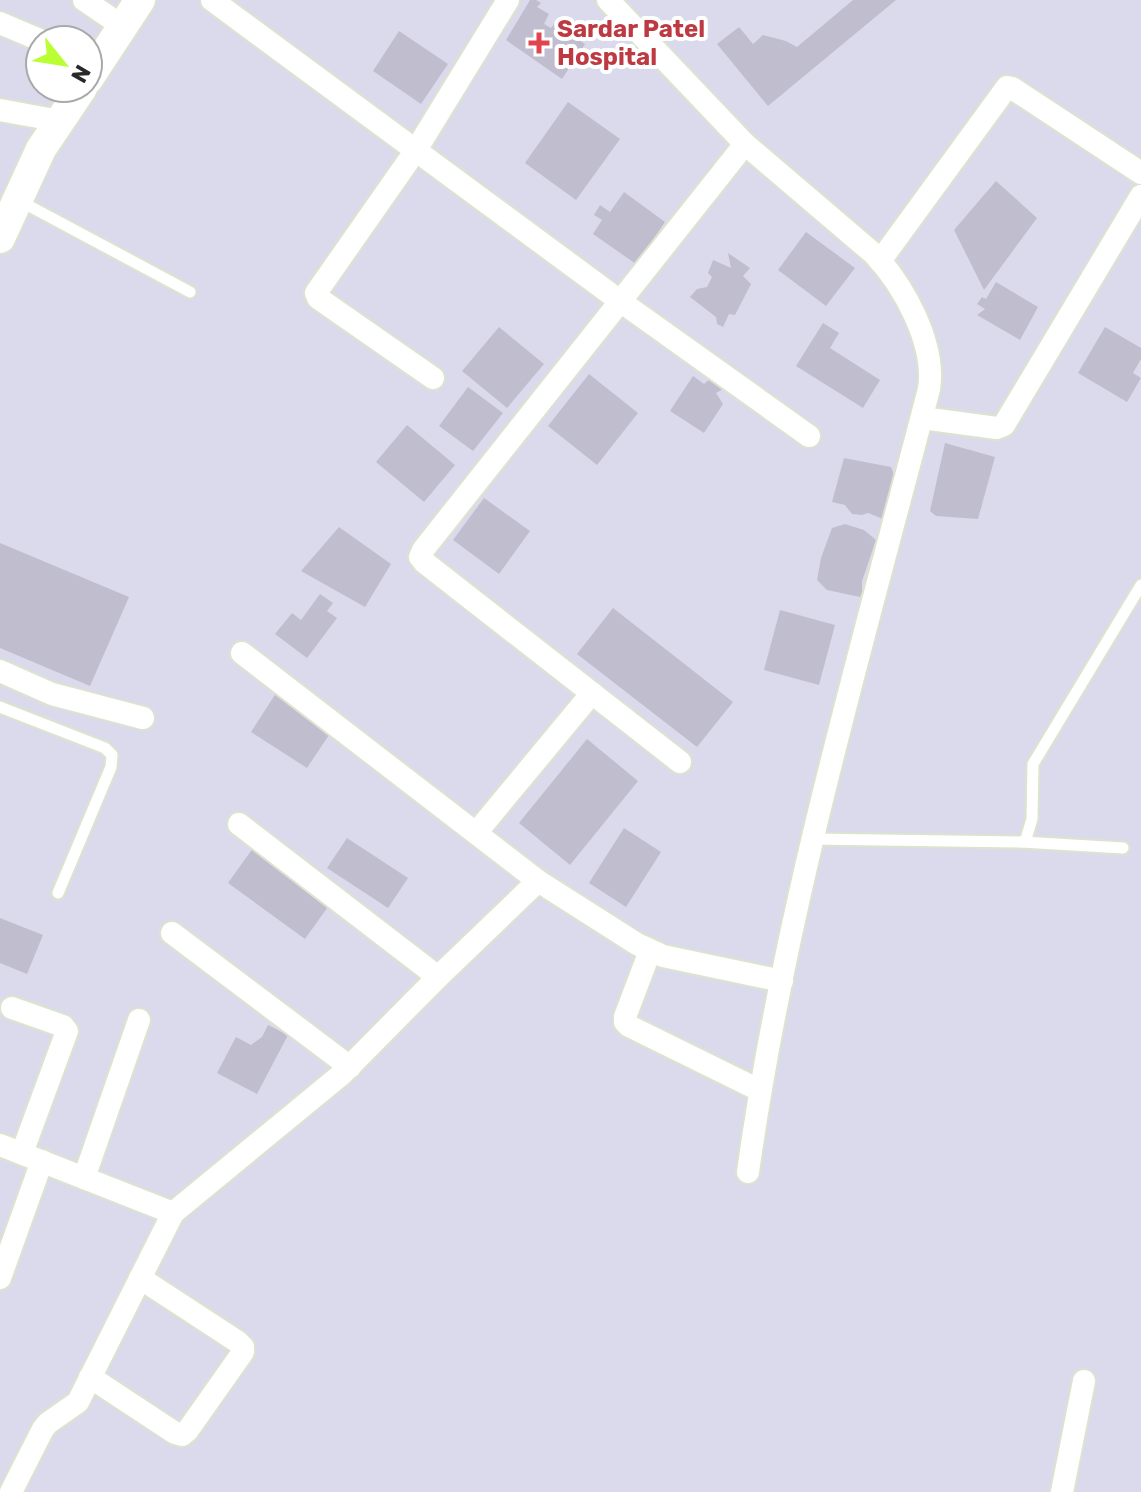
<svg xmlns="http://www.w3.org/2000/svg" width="1141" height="1492" viewBox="0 0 1141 1492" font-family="Rubik,sans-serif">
<rect width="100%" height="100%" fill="#dbd9ec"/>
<!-- building -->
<g fill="#c0bece">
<polygon points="530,0 536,0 541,3 537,7 549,14 544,24 551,28 557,20 579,34 577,39 585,44 562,79 506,40"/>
<polygon points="853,0 896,0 768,106 717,44 739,27 753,44 763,35 786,41 797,47"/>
<polygon points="399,31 448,64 421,104 373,71"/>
<polygon points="568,102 620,139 576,200 525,163"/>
<polygon points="996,181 1037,218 984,290 954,230"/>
<polygon points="624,192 665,222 636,264 593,234 602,220 594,215 600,205 610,212"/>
<polygon points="806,232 855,268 826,306 778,270"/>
<polygon points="728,253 750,268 743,276 751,284 735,315 729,314 723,327 717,324 716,317 690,297 697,289 707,287 712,277 708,273 713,260 731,268"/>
<polygon points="996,282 1038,307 1020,340 977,315 985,309 977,304 982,297 986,299"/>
<polygon points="823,323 839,333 830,348 880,380 863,408 796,366"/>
<polygon points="499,327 544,364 507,408 462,371"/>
<polygon points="1105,327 1141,348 1141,359 1133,373 1141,378 1127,402 1078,373"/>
<polygon points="589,374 638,413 597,465 548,426"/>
<polygon points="693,376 704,384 714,376 723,389 716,393 723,404 704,433 670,411"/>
<polygon points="468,387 503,413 473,451 439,426"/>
<polygon points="407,425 455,465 424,502 376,462"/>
<polygon points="945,443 995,457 978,519 936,516 930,511"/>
<polygon points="844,458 891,467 895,477 883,519 868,513 862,515 852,514 845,505 832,502"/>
<polygon points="484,498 530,531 499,574 453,540"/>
<polygon points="845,524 864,530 876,540 862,581 862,592 860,597 827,590 817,580 821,558 832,528"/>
<polygon points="339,527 391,564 365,607 301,571"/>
<polygon points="0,543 129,597 90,686 0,648"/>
<polygon points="320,594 333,603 327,611 337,618 307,658 275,634 292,613 301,620"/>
<polygon points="613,608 733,702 697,747 577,654"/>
<polygon points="780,610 835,625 819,685 764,670"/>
<polygon points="280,687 333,729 307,768 251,732"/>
<polygon points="587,739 638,781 570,865 519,823"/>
<polygon points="624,828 661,852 626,907 589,883"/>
<polygon points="347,838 408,878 388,908 327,868"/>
<polygon points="253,848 330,904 305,939 228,883"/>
<polygon points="0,918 43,935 27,974 0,963"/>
<polygon points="268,1025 288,1035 257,1094 217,1073 236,1037 251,1045 262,1037"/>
</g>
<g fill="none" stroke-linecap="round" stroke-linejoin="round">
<defs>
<g id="lane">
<polyline points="18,200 190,292"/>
<polyline points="0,707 105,748 112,755 111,767 58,893"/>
<polyline points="812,839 1022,842 1123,848"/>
<polyline points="1022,842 1026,839 1032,819 1033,764 1141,585"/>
</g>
<g id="street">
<polyline points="84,0 122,26"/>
<polyline points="212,0 620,301 809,436"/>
<path d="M608 0 745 144 874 254C904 286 936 344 929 389 862 647 785 908 748 1172"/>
<polyline points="0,23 40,40"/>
<polyline points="0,110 60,121"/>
<polyline points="880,261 1007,87 1012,88 1141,173"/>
<polyline points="433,378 318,298 316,293 416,150 508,0"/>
<polyline points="922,418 997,428 1004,425 1141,196"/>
<polyline points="242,653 538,881 637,944 663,956 782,981"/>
<polyline points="0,671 52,694 143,718"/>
<polyline points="680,762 424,562 420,557 423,550 745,144"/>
<polyline points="239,824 438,977"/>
<polyline points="476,833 592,693"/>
<polyline points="172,933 350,1067"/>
<polyline points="650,951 625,1017 625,1022 629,1026 759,1090"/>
<polyline points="12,1008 63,1026 67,1031 22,1153"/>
<polyline points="0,1145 173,1213"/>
<polyline points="84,1178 139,1020"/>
<polyline points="0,1278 42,1161"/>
<polyline points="90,1377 175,1433 182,1435 188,1430 243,1352 243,1347 238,1342 140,1278"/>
<polyline points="11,1492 43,1429 48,1423 78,1402 173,1213 342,1074 438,977 538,881"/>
<polyline points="1062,1492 1084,1381"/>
</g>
<g id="secondary">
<polyline points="88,79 140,0"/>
<polyline points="0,238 41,149 82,88"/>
</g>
</defs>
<!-- lane casing -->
<use href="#lane" stroke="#dce3ce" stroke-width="15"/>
<!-- street casing -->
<use href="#street" stroke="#dce3ce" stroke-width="26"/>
<!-- secondary casing -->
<use href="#secondary" stroke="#dce3ce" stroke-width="34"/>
<!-- lane -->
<use href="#lane" stroke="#fff" stroke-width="11"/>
<!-- street -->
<use href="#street" stroke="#fff" stroke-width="22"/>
<!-- secondary -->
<use href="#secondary" stroke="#fff" stroke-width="30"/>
</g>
<!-- markers -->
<path fill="#e0444e" stroke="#fff" stroke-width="3" d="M535 31h8v8h8v8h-8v8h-8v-8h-8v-8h8z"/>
<g text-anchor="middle" stroke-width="8" stroke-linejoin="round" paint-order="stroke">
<!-- health labels -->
<g font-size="24" font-weight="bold" fill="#be3a42" stroke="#fff" text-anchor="start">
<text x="557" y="37">Sardar Patel<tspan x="557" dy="28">Hospital</tspan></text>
</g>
</g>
<!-- north arrow -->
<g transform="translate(64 64) rotate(120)"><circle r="38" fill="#ffffff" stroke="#a9a9a9" stroke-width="2"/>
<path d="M0-6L14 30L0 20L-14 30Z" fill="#baff33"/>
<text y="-12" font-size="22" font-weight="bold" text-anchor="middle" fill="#292929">N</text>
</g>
</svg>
